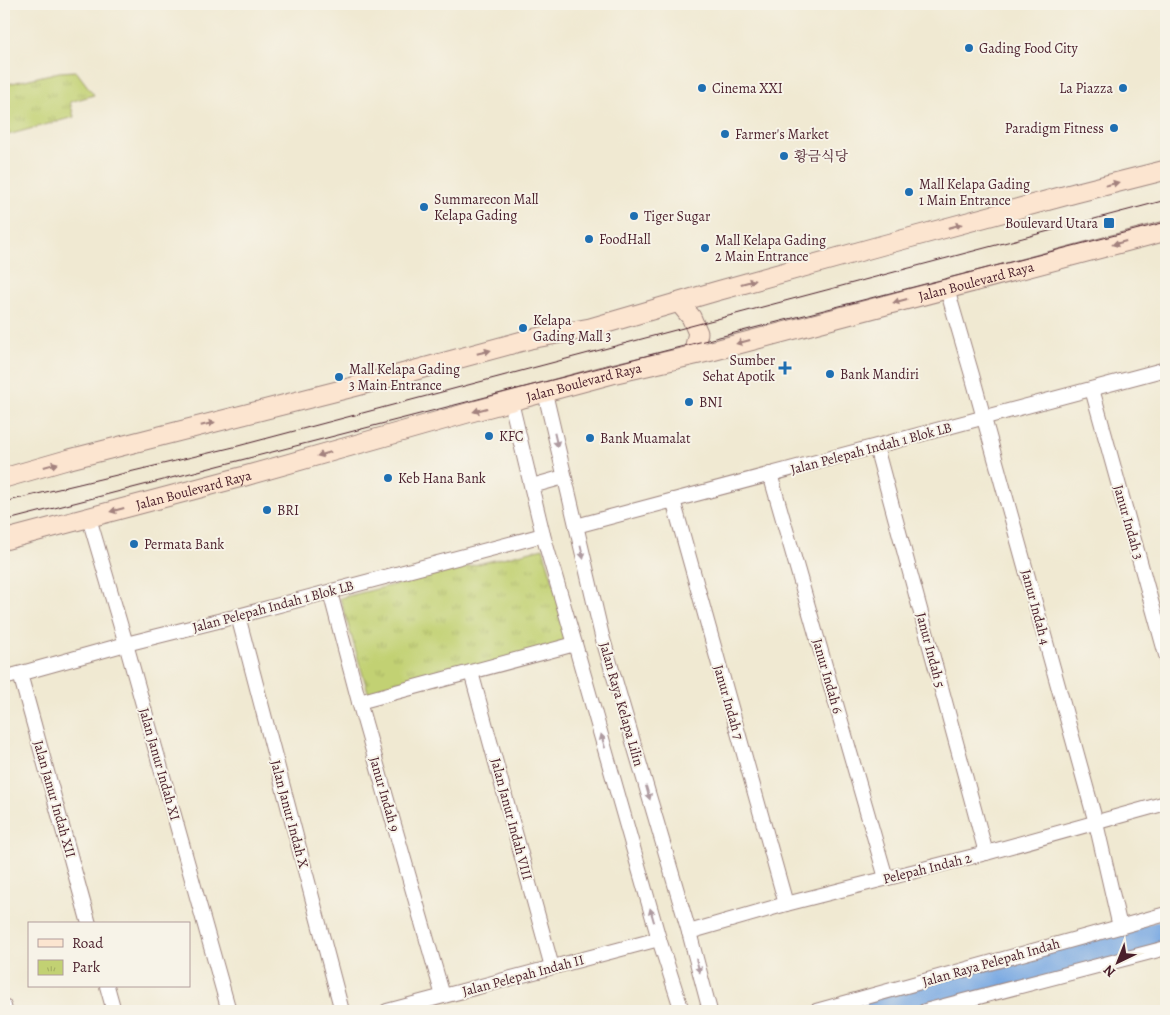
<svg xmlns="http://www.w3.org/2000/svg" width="1170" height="1015" viewBox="0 0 1170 1015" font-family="Alegreya,'Noto Serif KR',serif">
<defs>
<pattern id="park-tufts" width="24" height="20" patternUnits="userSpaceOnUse" patternTransform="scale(1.25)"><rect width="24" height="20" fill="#c2d173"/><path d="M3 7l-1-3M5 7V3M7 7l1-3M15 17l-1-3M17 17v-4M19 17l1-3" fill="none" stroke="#a8b364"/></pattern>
</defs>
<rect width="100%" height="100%" fill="#f7f3e8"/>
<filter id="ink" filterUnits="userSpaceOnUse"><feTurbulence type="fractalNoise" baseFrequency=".02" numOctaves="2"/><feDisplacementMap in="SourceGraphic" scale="10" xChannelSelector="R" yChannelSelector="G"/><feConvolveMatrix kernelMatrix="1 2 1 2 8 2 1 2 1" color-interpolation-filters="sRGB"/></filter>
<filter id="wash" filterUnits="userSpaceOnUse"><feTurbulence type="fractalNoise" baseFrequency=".0096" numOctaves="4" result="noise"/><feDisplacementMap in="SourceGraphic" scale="20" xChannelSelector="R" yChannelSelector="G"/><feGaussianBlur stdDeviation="1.12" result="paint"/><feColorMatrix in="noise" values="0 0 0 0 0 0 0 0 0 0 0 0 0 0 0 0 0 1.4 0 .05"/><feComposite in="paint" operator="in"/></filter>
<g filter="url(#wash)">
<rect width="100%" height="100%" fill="#f0e9d2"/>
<!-- park -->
<g fill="url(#park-tufts)" stroke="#86784f">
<polygon points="76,71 94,95 70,102 74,117 4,136 4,85 59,72"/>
<polygon points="543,548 572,644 369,695 340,598"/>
</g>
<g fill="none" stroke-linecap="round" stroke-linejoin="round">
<!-- river -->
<polyline stroke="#77a7e2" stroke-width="29" points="873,1011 1166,934"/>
</g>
</g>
<g filter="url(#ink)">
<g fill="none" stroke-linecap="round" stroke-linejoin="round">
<defs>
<g id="minor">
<polyline points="947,289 972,375 1096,823 1120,927"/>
<polyline points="1092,389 1166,655"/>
<polyline points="545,393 602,636 689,932 710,1011"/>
<polyline points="511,402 543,535 575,644 659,939 682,1011"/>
<polyline points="876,447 986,853"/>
<polyline points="770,474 886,878"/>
<polyline points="532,486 564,477"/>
<polyline points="673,500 786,904"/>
<polyline points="89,518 126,644 229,1011"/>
<polyline points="576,526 1166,369"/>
<polyline points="330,592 359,702 443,996"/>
<polyline points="238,616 342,1011"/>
<polyline points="471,672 552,967"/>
<polyline points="20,674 89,924"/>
<polyline points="4,678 126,644 238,616 543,535"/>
<polyline points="359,702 575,644"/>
<polyline points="689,932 786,904 986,853 1166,803"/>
<polyline points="107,986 114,1011"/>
<polyline points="4,1006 5,1011"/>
<polyline points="387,1011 659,939"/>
<polyline points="816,1011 1166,914"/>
<polyline points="925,1011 1166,948"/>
</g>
<g id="secondary">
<polyline points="682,306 691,317 698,333 694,350"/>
<polyline points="4,478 70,459 357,386 530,339 590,328 717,291 883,245 1075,193 1166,170"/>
<path id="s1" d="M4 540 245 476 471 412 612 374 712 351 1166 231"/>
</g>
</defs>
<!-- minor casing -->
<use href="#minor" stroke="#9d847e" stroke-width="16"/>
<!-- secondary casing -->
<use href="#secondary" stroke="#9d847e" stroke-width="21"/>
<!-- minor -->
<use href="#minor" stroke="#fff" stroke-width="14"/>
<!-- secondary -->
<use href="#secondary" stroke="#fce5d0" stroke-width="19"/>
<!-- tram -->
<g stroke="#4a1f2b" stroke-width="1">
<polyline points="4,502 238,446 1166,200"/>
<polyline points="4,521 1166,222"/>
</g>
</g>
<!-- one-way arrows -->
<defs><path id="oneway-solid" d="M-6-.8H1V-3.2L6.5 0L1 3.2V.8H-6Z" transform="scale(1.25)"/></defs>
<g fill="#a3827e">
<use href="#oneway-solid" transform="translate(1112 184) rotate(-14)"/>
<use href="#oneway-solid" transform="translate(955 226) rotate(-15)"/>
<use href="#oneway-solid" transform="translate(1119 243) rotate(165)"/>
<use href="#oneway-solid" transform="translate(748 282) rotate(-15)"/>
<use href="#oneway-solid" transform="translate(900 301) rotate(165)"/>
<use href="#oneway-solid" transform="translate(743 342) rotate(165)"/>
<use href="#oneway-solid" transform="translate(484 352) rotate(-14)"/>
<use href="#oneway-solid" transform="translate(480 410) rotate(165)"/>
<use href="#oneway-solid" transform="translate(208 424) rotate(-14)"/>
<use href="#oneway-solid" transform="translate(324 454) rotate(164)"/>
<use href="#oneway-solid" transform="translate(51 465) rotate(-16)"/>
<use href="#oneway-solid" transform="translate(117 510) rotate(165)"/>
</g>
<g fill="#ae9aa0">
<use href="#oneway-solid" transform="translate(556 440) rotate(77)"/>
<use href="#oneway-solid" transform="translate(582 552) rotate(77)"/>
<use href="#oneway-solid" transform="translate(603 741) rotate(-106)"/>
<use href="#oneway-solid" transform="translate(648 793) rotate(74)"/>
<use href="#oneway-solid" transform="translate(652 915) rotate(-106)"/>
<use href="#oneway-solid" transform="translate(698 966) rotate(75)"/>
</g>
</g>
<!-- markers -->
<g fill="#1f6fb2" stroke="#f7f3e8" stroke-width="2">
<circle cx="969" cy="48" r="5"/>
<circle cx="702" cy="88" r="5"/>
<circle cx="1123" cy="88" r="5"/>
<circle cx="1114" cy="128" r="5"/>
<circle cx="725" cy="134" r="5"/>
<circle cx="784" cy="156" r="5"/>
<circle cx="909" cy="192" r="5"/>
<circle cx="424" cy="207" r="5"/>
<circle cx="634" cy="216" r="5"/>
<rect x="1103" y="217" width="12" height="12" rx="2.5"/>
<circle cx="589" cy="239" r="5"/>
<circle cx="705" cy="248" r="5"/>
<circle cx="523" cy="328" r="5"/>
<path d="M782.5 360.5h5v5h5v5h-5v5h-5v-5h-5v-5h5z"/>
<circle cx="830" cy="374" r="5"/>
<circle cx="339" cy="377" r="5"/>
<circle cx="689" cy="402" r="5"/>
<circle cx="489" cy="436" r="5"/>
<circle cx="590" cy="438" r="5"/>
<circle cx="388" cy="478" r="5"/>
<circle cx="267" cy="510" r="5"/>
<circle cx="134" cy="544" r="5"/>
</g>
<g text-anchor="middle" stroke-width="4" stroke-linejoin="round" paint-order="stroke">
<!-- poi labels -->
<g font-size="14" fill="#4a1f2b" stroke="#f7f3e8" text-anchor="start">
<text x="979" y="53">Gading Food City</text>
<text x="712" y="93">Cinema XXI</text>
<text x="1113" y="93" text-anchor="end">La Piazza</text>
<text x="1104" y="133" text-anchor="end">Paradigm Fitness</text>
<text x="735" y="139">Farmer's Market</text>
<text x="794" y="161">황금식당</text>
<text x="919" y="189">Mall Kelapa Gading<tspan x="919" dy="16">1 Main Entrance</tspan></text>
<text x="434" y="204">Summarecon Mall<tspan x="434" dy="16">Kelapa Gading</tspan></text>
<text x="644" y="221">Tiger Sugar</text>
<text x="1098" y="228" text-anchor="end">Boulevard Utara</text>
<text x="599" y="244">FoodHall</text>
<text x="715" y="245">Mall Kelapa Gading<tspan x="715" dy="16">2 Main Entrance</tspan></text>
<text x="533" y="325">Kelapa<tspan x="533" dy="16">Gading Mall 3</tspan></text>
<text x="775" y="365" text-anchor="end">Sumber<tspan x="775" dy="16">Sehat Apotik</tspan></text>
<text x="349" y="374">Mall Kelapa Gading<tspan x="349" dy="16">3 Main Entrance</tspan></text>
<text x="840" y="379">Bank Mandiri</text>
<text x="699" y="407">BNI</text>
<text x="499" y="441">KFC</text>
<text x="600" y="443">Bank Muamalat</text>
<text x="398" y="483">Keb Hana Bank</text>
<text x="277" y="515">BRI</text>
<text x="144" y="549">Permata Bank</text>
</g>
<!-- street labels -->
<g font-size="14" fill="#4a1f2b" stroke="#f7f3e8">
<text dy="5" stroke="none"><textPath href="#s1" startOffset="1006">Jalan Boulevard Raya</textPath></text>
<text dy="5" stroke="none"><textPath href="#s1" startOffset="601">Jalan Boulevard Raya</textPath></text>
<text transform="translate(871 448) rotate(-15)" y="5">Jalan Pelepah Indah 1 Blok LB</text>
<text dy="5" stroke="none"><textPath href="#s1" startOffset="196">Jalan Boulevard Raya</textPath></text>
<text transform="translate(1129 522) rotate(74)" y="5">Janur Indah 3</text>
<text transform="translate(273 606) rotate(-15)" y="5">Jalan Pelepah Indah 1 Blok LB</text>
<text transform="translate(1036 607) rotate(75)" y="5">Janur Indah 4</text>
<text transform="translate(931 650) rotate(75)" y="5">Janur Indah 5</text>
<text transform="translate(828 676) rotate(74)" y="5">Janur Indah 6</text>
<text transform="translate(729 702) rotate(74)" y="5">Janur Indah 7</text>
<text transform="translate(622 704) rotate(74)" y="5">Jalan Raya Kelapa Lilin</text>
<text transform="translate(160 764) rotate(74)" y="5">Jalan Janur Indah XI</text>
<text transform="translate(385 794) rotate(74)" y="5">Janur Indah 9</text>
<text transform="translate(55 799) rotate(74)" y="5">Jalan Janur Indah XII</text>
<text transform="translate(290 814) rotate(75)" y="5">Jalan Janur Indah X</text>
<text transform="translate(512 819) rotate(75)" y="5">Jalan Janur Indah VIII</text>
<text transform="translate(927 868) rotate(-14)" y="5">Pelepah Indah 2</text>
<text transform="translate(991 962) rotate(-16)" y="5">Jalan Raya Pelepah Indah</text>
<text transform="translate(523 975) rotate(-15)" y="5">Jalan Pelepah Indah II</text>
</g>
</g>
<!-- margin -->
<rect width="1170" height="1015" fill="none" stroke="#f7f3e8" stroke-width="20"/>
<!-- legend -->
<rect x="28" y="922" width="162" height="65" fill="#f7f3e8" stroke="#b29e9c"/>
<rect x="38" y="939" width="25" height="8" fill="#fce5d0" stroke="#b29e9c"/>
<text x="72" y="948" font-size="15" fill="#4a1f2b">Road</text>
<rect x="38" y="960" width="25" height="15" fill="url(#park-tufts)" stroke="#b29e9c"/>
<text x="72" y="972" font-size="15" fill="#4a1f2b">Park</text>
<!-- north arrow -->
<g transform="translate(1118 962) rotate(223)" stroke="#f7f3e8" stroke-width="4" paint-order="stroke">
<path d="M0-4L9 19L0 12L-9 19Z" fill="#4a1f2b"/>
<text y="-8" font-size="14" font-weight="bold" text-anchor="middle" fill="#4a1f2b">N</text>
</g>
</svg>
